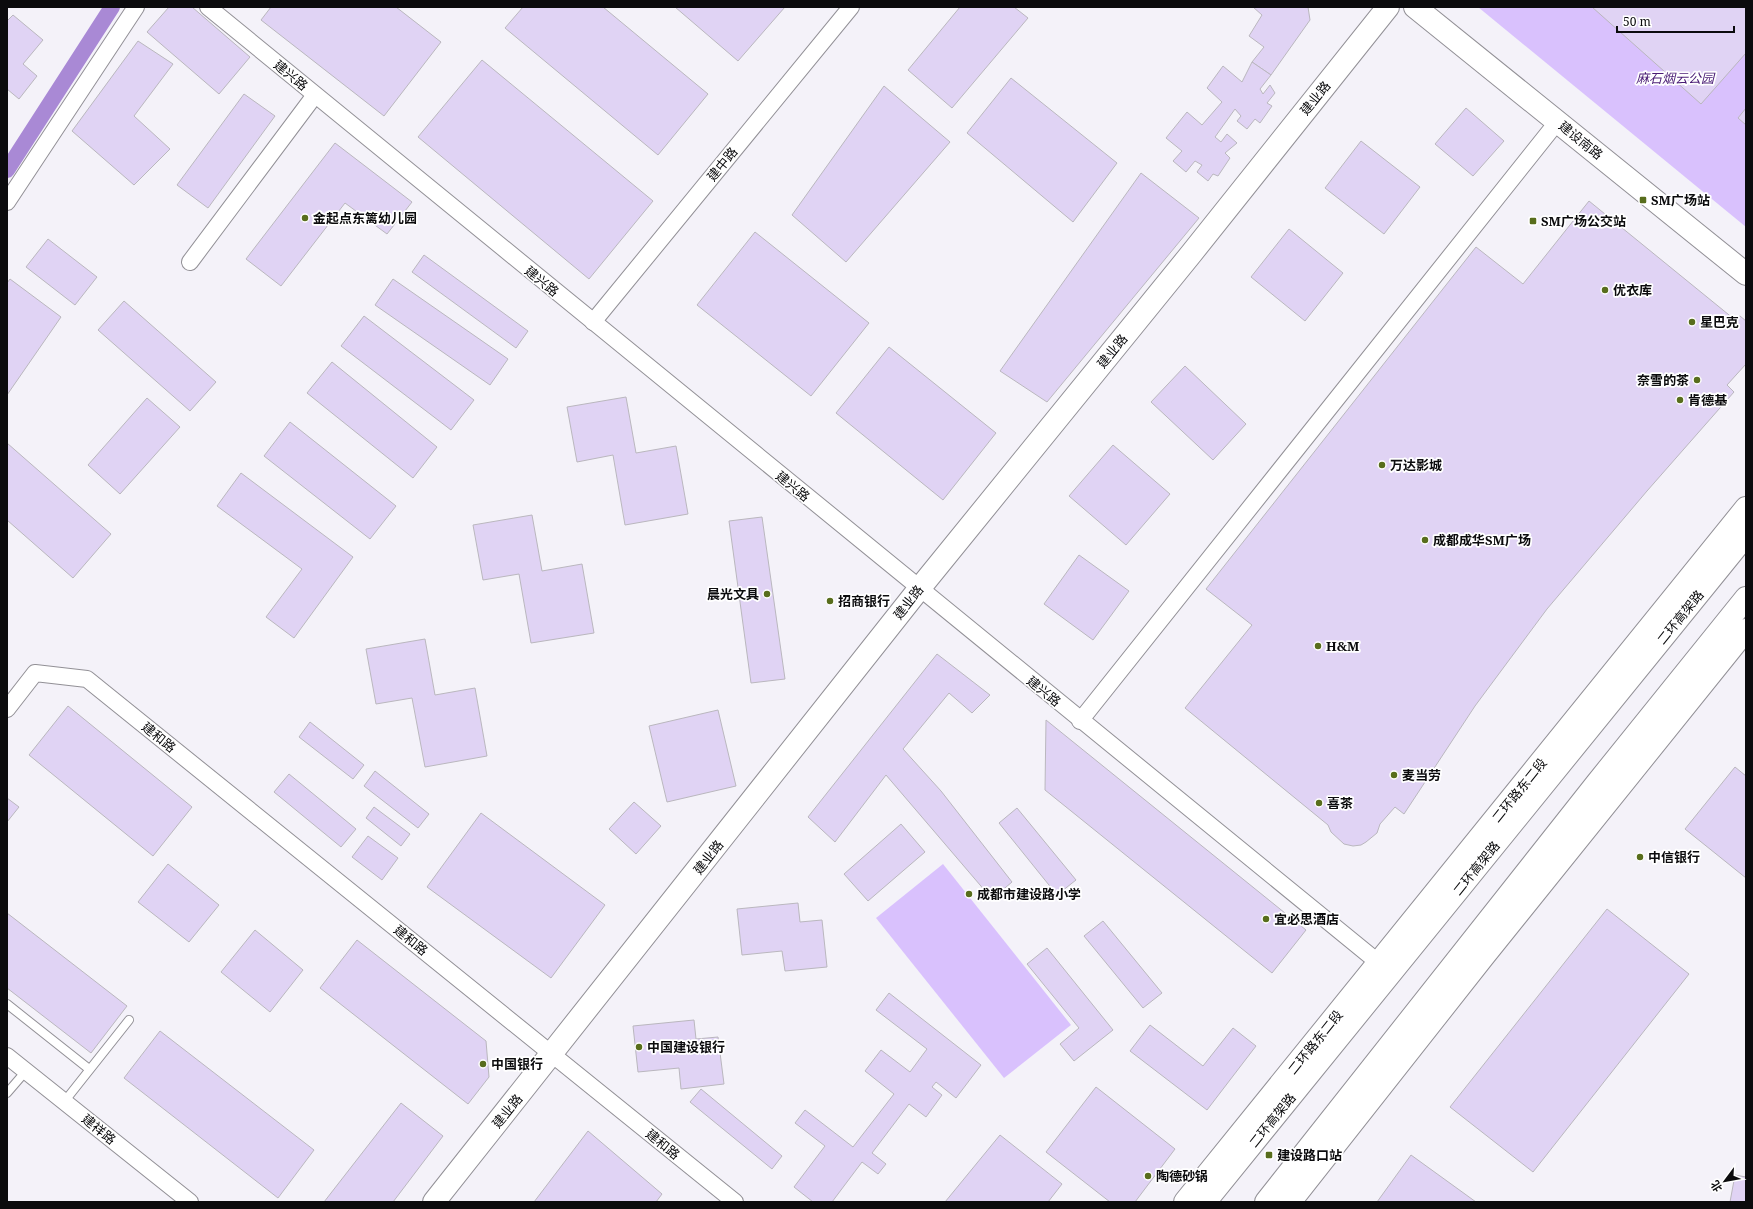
<svg xmlns="http://www.w3.org/2000/svg" width="1753" height="1209" viewBox="0 0 1753 1209" font-family="'Noto Serif','Noto Sans SC',serif">
<rect width="100%" height="100%" fill="#f4f2f9"/>
<!-- green -->
<g fill="#d9c1fd">
<polygon points="1478,7 1746,7 1746,227"/>
<polygon points="943,864 1071,1025 1004,1078 876,918"/>
</g>
<g fill="none" stroke-linecap="round" stroke-linejoin="round">
<!-- canal -->
<polyline stroke="#a989d5" stroke-width="16" points="7,170 112,7"/>
</g>
<!-- building -->
<g fill="#e0d3f4" stroke="#bab7be">
<polygon points="169,7 192,7 250,57 219,94 147,32"/>
<polygon points="271,7 396,7 441,42 384,116 261,20"/>
<polygon points="523,7 603,7 708,94 658,155 505,28"/>
<polygon points="675,7 785,7 738,61"/>
<polygon points="960,7 1014,7 1028,18 952,108 908,70"/>
<polygon points="1253,7 1308,7 1310,20 1271,75 1252,62 1264,47 1249,36 1262,15"/>
<polygon points="1592,7 1746,7 1746,53 1701,104"/>
<polygon points="13,15 43,40 23,64 37,76 19,99 7,89 7,21"/>
<polygon points="138,41 173,64 134,116 170,149 134,185 72,131"/>
<polygon points="482,60 653,201 589,279 418,137"/>
<polygon points="1252,62 1271,75 1260,89 1263,94 1270,85 1275,93 1267,103 1272,106 1260,123 1255,119 1247,129 1237,121 1241,116 1235,109 1215,137 1221,142 1227,134 1237,143 1225,153 1230,158 1218,176 1213,174 1208,181 1197,172 1202,165 1195,161 1186,172 1173,161 1182,151 1166,138 1187,112 1202,125 1222,102 1207,88 1223,66 1242,82"/>
<polygon points="1011,78 1117,163 1073,222 967,133"/>
<polygon points="884,86 950,142 846,262 792,215"/>
<polygon points="244,94 275,116 208,208 177,185"/>
<polygon points="1466,108 1504,141 1473,176 1435,144"/>
<polygon points="1746,108 1746,125 1738,118"/>
<polygon points="1361,141 1420,187 1384,234 1325,188"/>
<polygon points="335,143 412,202 387,234 345,203 281,286 246,259"/>
<polygon points="1141,173 1199,218 1047,402 1000,371"/>
<polygon points="1589,201 1734,319 1740,316 1746,321 1746,364 1727,385 1734,392 1647,491 1547,609 1475,706 1404,814 1395,807 1380,824 1377,833 1366,842 1361,845 1353,846 1344,844 1331,832 1328,825 1185,708 1252,625 1206,589 1476,247 1523,284"/>
<polygon points="1289,229 1343,273 1305,321 1251,277"/>
<polygon points="755,232 869,323 811,396 697,305"/>
<polygon points="48,239 97,277 75,305 26,267"/>
<polygon points="424,255 528,331 516,348 412,272"/>
<polygon points="10,279 61,317 7,395 7,283"/>
<polygon points="393,279 508,359 490,385 375,305"/>
<polygon points="124,301 216,382 190,411 98,330"/>
<polygon points="364,316 474,400 451,430 341,346"/>
<polygon points="889,347 996,433 943,500 836,413"/>
<polygon points="332,362 437,447 413,478 307,393"/>
<polygon points="1185,366 1246,424 1213,460 1151,402"/>
<polygon points="626,397 636,453 676,446 688,514 625,525 613,455 577,462 567,407"/>
<polygon points="147,398 180,427 120,494 88,465"/>
<polygon points="290,422 396,506 370,539 264,456"/>
<polygon points="7,443 111,534 73,578 7,520"/>
<polygon points="1113,445 1170,494 1126,545 1069,496"/>
<polygon points="241,473 353,557 294,638 266,617 302,569 217,506"/>
<polygon points="532,515 542,571 582,564 594,633 531,643 519,574 483,580 473,525"/>
<polygon points="762,517 785,679 751,683 729,521"/>
<polygon points="1079,555 1129,591 1093,640 1044,604"/>
<polygon points="425,639 435,695 475,688 487,756 425,767 412,698 376,704 366,649"/>
<polygon points="937,654 990,695 972,713 949,693 903,749 941,791 1012,882 992,899 886,775 835,842 808,817"/>
<polygon points="68,706 192,807 153,856 29,755"/>
<polygon points="718,710 736,786 667,802 649,726"/>
<polygon points="1046,720 1306,930 1272,973 1045,790"/>
<polygon points="310,722 364,765 353,779 299,737"/>
<polygon points="1735,767 1746,776 1746,878 1685,829"/>
<polygon points="375,771 429,814 418,828 364,786"/>
<polygon points="289,774 356,829 341,847 274,792"/>
<polygon points="7,798 19,807 7,822"/>
<polygon points="634,802 661,826 636,854 609,829"/>
<polygon points="374,807 410,834 401,846 366,818"/>
<polygon points="1017,808 1076,880 1057,895 999,823"/>
<polygon points="481,813 605,905 551,978 427,887"/>
<polygon points="901,824 925,852 868,901 844,874"/>
<polygon points="368,836 398,858 382,880 352,857"/>
<polygon points="168,864 219,905 189,942 138,902"/>
<polygon points="798,903 800,922 822,920 827,967 785,971 782,951 742,955 737,909"/>
<polygon points="1607,909 1689,974 1533,1172 1450,1107"/>
<polygon points="7,913 127,1006 91,1053 7,988"/>
<polygon points="1103,921 1162,993 1143,1008 1084,936"/>
<polygon points="255,930 303,970 270,1012 221,972"/>
<polygon points="357,940 486,1041 489,1077 468,1104 320,988"/>
<polygon points="1047,948 1113,1030 1074,1061 1060,1044 1079,1028 1027,964"/>
<polygon points="889,993 981,1065 956,1098 936,1082 932,1087 942,1095 926,1117 909,1104 872,1153 886,1164 878,1174 862,1162 832,1202 813,1202 794,1187 825,1146 795,1123 805,1110 853,1147 894,1094 865,1071 881,1050 910,1072 927,1049 876,1010"/>
<polygon points="694,1020 696,1039 718,1037 724,1084 681,1089 679,1068 638,1072 633,1026"/>
<polygon points="1150,1025 1203,1066 1233,1028 1256,1046 1207,1110 1130,1051"/>
<polygon points="160,1031 314,1150 278,1198 124,1078"/>
<polygon points="1096,1087 1175,1149 1135,1202 1110,1202 1046,1152"/>
<polygon points="701,1089 782,1156 772,1169 690,1102"/>
<polygon points="401,1103 443,1136 393,1202 324,1202"/>
<polygon points="588,1131 662,1194 656,1202 534,1202"/>
<polygon points="1000,1135 1062,1184 1048,1202 945,1202"/>
<polygon points="1411,1155 1476,1202 1377,1202"/>
<polygon points="1735,1175 1746,1177 1746,1202 1730,1202"/>
</g>
<g fill="none" stroke-linecap="round" stroke-linejoin="round">
<defs>
<g id="lane">
<polyline points="7,1004 89,1069"/>
<polyline points="7,1093 26,1071"/>
<polyline points="64,1102 129,1020"/>
</g>
<g id="street">
<polyline points="208,7 1379,963"/>
<polyline points="7,202 136,7"/>
<polyline points="190,262 315,95"/>
<polyline points="593,322 851,7"/>
<polyline points="7,709 35,673 87,679 735,1202"/>
<polyline points="1080,721 1558,121"/>
<polyline points="7,1056 190,1202"/>
</g>
<g id="secondary">
<polyline points="1415,7 1746,274"/>
<polyline points="434,1202 919,589 1191,254 1388,7"/>
<polyline points="1185,1202 1746,508"/>
<polyline points="1290,1202 1483,957 1746,630"/>
</g>
<g id="highway">
<polyline points="1205,1202 1746,535"/>
<polyline points="1266,1202 1597,783 1746,598"/>
</g>
</defs>
<!-- lane casing -->
<use href="#lane" stroke="#929096" stroke-width="10"/>
<!-- street casing -->
<use href="#street" stroke="#929096" stroke-width="18"/>
<!-- secondary casing -->
<use href="#secondary" stroke="#929096" stroke-width="24"/>
<!-- highway casing -->
<use href="#highway" stroke="#929096" stroke-width="24"/>
<!-- lane -->
<use href="#lane" stroke="#fff" stroke-width="8"/>
<!-- street -->
<use href="#street" stroke="#fff" stroke-width="16"/>
<!-- secondary -->
<use href="#secondary" stroke="#fff" stroke-width="22"/>
<!-- highway -->
<use href="#highway" stroke="#fff" stroke-width="22"/>
</g>
<!-- markers -->
<g fill="#586d1c" stroke="#fff" stroke-width="1.5">
<rect x="1639" y="196" width="8" height="8" rx="2"/>
<circle cx="305" cy="218" r="4"/>
<rect x="1529" y="217" width="8" height="8" rx="2"/>
<circle cx="1605" cy="290" r="4"/>
<circle cx="1692" cy="322" r="4"/>
<circle cx="1697" cy="380" r="4"/>
<circle cx="1680" cy="400" r="4"/>
<circle cx="1382" cy="465" r="4"/>
<circle cx="1425" cy="540" r="4"/>
<circle cx="767" cy="594" r="4"/>
<circle cx="830" cy="601" r="4"/>
<circle cx="1318" cy="646" r="4"/>
<circle cx="1394" cy="775" r="4"/>
<circle cx="1319" cy="803" r="4"/>
<circle cx="1640" cy="857" r="4"/>
<circle cx="969" cy="894" r="4"/>
<circle cx="1266" cy="919" r="4"/>
<circle cx="639" cy="1047" r="4"/>
<circle cx="483" cy="1064" r="4"/>
<rect x="1265" y="1151" width="8" height="8" rx="2"/>
<circle cx="1148" cy="1176" r="4"/>
</g>
<g text-anchor="middle" stroke-width="3.5" stroke-linejoin="round" paint-order="stroke">
<!-- street labels -->
<g font-size="13" fill="#0b0b0d" stroke="#fff">
<text transform="translate(291 75) rotate(39)" y="5">建兴路</text>
<text transform="translate(1315 98) rotate(-51)" y="5">建业路</text>
<text transform="translate(1581 140) rotate(39)" y="5">建设南路</text>
<text transform="translate(722 164) rotate(-51)" y="5">建中路</text>
<text transform="translate(542 281) rotate(39)" y="5">建兴路</text>
<text transform="translate(1112 351) rotate(-51)" y="5">建业路</text>
<text transform="translate(793 486) rotate(39)" y="5">建兴路</text>
<text transform="translate(908 602) rotate(-52)" y="5">建业路</text>
<text transform="translate(1680 617) rotate(-51)" y="5">二环高架路</text>
<text transform="translate(1044 691) rotate(39)" y="5">建兴路</text>
<text transform="translate(159 737) rotate(39)" y="5">建和路</text>
<text transform="translate(1519 790) rotate(-51)" y="5">二环路东二段</text>
<text transform="translate(708 857) rotate(-52)" y="5">建业路</text>
<text transform="translate(1476 868) rotate(-51)" y="5">二环高架路</text>
<text transform="translate(411 940) rotate(39)" y="5">建和路</text>
<text transform="translate(1315 1042) rotate(-51)" y="5">二环路东二段</text>
<text transform="translate(507 1111) rotate(-51)" y="5">建业路</text>
<text transform="translate(1272 1120) rotate(-51)" y="5">二环高架路</text>
<text transform="translate(99 1129) rotate(39)" y="5">建祥路</text>
<text transform="translate(663 1144) rotate(39)" y="5">建和路</text>
</g>
<!-- park labels -->
<g font-size="13" font-style="italic" fill="#491b74" stroke="#fff">
<text x="1675" y="83">麻石烟云公园</text>
</g>
<!-- poi labels -->
<g font-size="13" font-weight="bold" fill="#0b0b0d" stroke="#fff" text-anchor="start">
<text x="1651" y="205">SM广场站</text>
<text x="313" y="223">金起点东篱幼儿园</text>
<text x="1541" y="226">SM广场公交站</text>
<text x="1613" y="295">优衣库</text>
<text x="1700" y="327">星巴克</text>
<text x="1689" y="385" text-anchor="end">奈雪的茶</text>
<text x="1688" y="405">肯德基</text>
<text x="1390" y="470">万达影城</text>
<text x="1433" y="545">成都成华SM广场</text>
<text x="759" y="599" text-anchor="end">晨光文具</text>
<text x="838" y="606">招商银行</text>
<text x="1326" y="651">H&amp;M</text>
<text x="1402" y="780">麦当劳</text>
<text x="1327" y="808">喜茶</text>
<text x="1648" y="862">中信银行</text>
<text x="977" y="899">成都市建设路小学</text>
<text x="1274" y="924">宜必思酒店</text>
<text x="647" y="1052">中国建设银行</text>
<text x="491" y="1069">中国银行</text>
<text x="1277" y="1160">建设路口站</text>
<text x="1156" y="1181">陶德砂锅</text>
</g>
</g>
<!-- border -->
<rect width="1753" height="1209" fill="none" stroke="#0b0b0d" stroke-width="16"/>
<!-- north arrow -->
<g transform="translate(1725 1181) rotate(238)" stroke="#ffffff" stroke-width="3" paint-order="stroke">
<path d="M0-3L7 15L0 10L-7 15Z" fill="#0b0b0d"/>
<text y="-6" font-size="11" font-weight="bold" text-anchor="middle" fill="#0b0b0d">北</text>
</g>
<!-- scale -->
<path d="M1617 26v6h117v-6" fill="none" stroke="#0b0b0d" stroke-width="2"/>
<text x="1623" y="26" font-size="12" fill="#0b0b0d" stroke="#ffffff" stroke-width="3" paint-order="stroke">50 m</text>
</svg>
